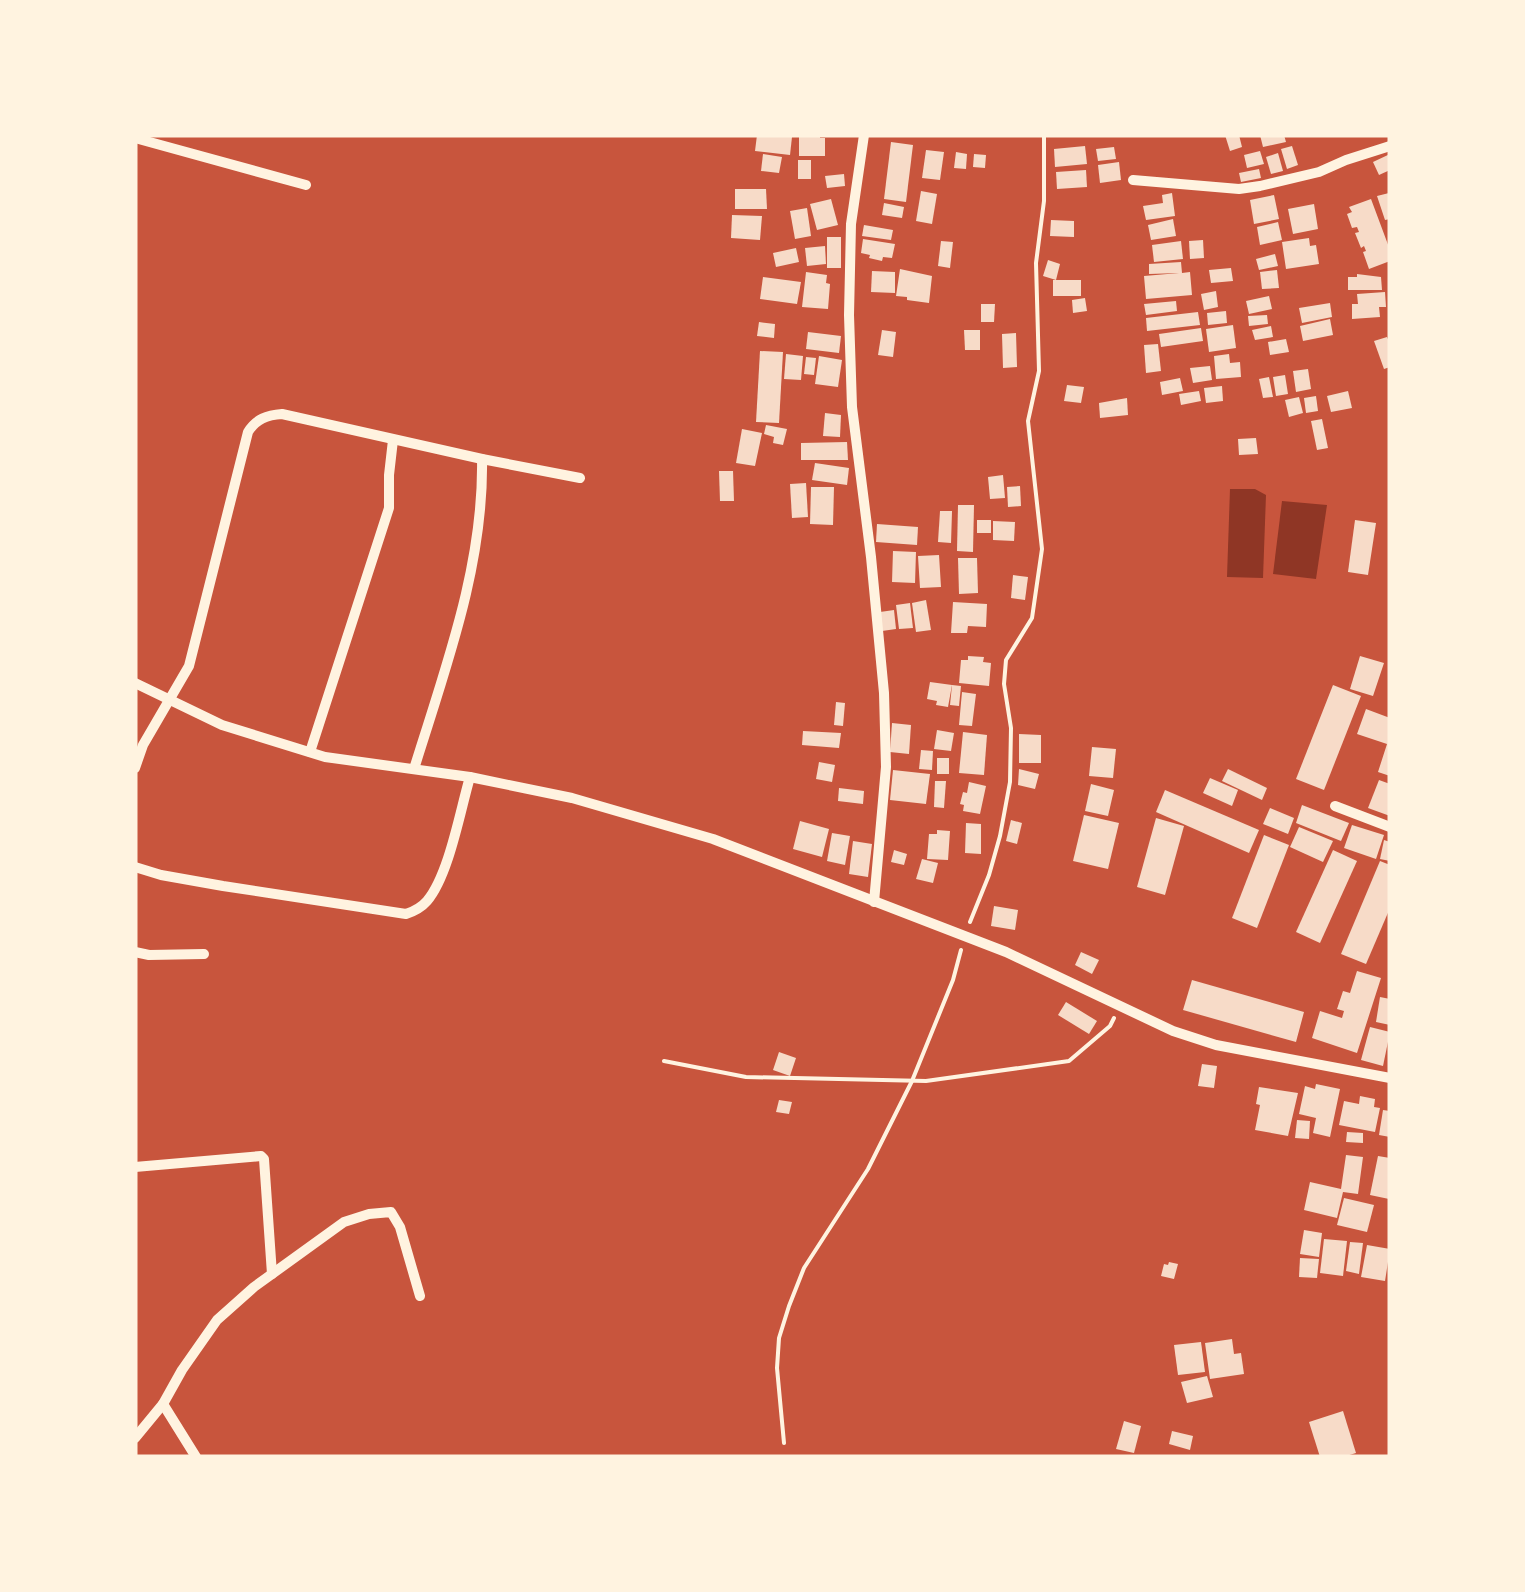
<svg xmlns="http://www.w3.org/2000/svg" width="1525" height="1592" viewBox="0 0 1525 1592" font-family="'Nunito Sans',sans-serif">
<rect width="100%" height="100%" fill="#c8553d"/>
<!-- water -->
<g fill="#8f3625">
<polygon points="1230,489 1255,489 1266,495 1263,578 1227,577"/>
<polygon points="1282,501 1327,505 1316,579 1273,574"/>
</g>
<!-- building -->
<g fill="#f7dbc8">
<polygon points="757,135 792,137 790,155 755,151"/>
<polygon points="799,135 820,135 820,138 825,138 825,156 799,156"/>
<polygon points="1225,135 1239,135 1242,147 1230,151"/>
<polygon points="1260,135 1284,135 1286,142 1263,147"/>
<polygon points="891,142 913,145 906,202 884,199"/>
<polygon points="1085,146 1087,164 1055,167 1054,149"/>
<polygon points="1292,146 1298,165 1287,169 1281,149"/>
<polygon points="1114,147 1116,159 1098,161 1096,149"/>
<polygon points="926,150 944,152 940,180 922,178"/>
<polygon points="1260,151 1264,164 1247,168 1244,155"/>
<polygon points="956,152 967,154 966,169 954,168"/>
<polygon points="1278,153 1283,171 1271,174 1266,157"/>
<polygon points="763,154 782,157 779,173 761,171"/>
<polygon points="974,154 986,155 985,168 973,167"/>
<polygon points="1390,154 1390,170 1379,175 1373,162"/>
<rect x="798" y="160" width="13" height="19"/>
<polygon points="1119,162 1121,180 1100,183 1098,165"/>
<polygon points="1259,169 1261,178 1241,182 1239,173"/>
<polygon points="1086,170 1087,187 1057,189 1056,172"/>
<polygon points="844,174 845,186 827,188 825,176"/>
<polygon points="735,189 766,189 767,209 735,209"/>
<polygon points="921,191 937,194 932,224 916,221"/>
<polygon points="1172,193 1175,216 1146,220 1143,206 1163,203 1162,195"/>
<polygon points="1389,193 1390,219 1385,220 1377,196"/>
<polygon points="1274,195 1279,219 1254,224 1250,200"/>
<polygon points="831,199 838,225 817,230 810,204"/>
<polygon points="1371,199 1390,250 1390,261 1369,269 1363,252 1366,251 1364,246 1361,248 1355,233 1359,232 1357,227 1352,228 1347,214 1352,212 1349,207"/>
<polygon points="884,203 904,207 902,218 882,215"/>
<polygon points="1314,204 1318,229 1293,234 1288,209"/>
<polygon points="807,208 811,236 795,239 790,211"/>
<polygon points="732,215 762,216 760,240 731,238"/>
<polygon points="1173,219 1176,236 1151,240 1148,225"/>
<polygon points="1051,220 1074,221 1074,237 1050,236"/>
<polygon points="1278,222 1282,240 1260,245 1257,227"/>
<polygon points="864,225 893,230 891,240 862,236"/>
<rect x="827" y="237" width="14" height="31"/>
<polygon points="1309,238 1310,246 1316,245 1319,264 1286,269 1282,242"/>
<polygon points="863,239 895,244 892,258 883,257 882,261 869,258 870,255 861,253"/>
<polygon points="1203,240 1204,258 1190,259 1189,241"/>
<polygon points="941,241 953,242 950,268 938,266"/>
<polygon points="1181,241 1183,259 1154,262 1152,245"/>
<polygon points="825,246 826,264 807,266 805,248"/>
<polygon points="796,248 799,262 776,267 773,253"/>
<polygon points="1275,254 1278,266 1259,270 1256,259"/>
<polygon points="1048,260 1060,264 1056,280 1043,276"/>
<polygon points="1181,262 1182,273 1190,272 1192,295 1146,299 1144,276 1179,273 1149,274 1149,264"/>
<polygon points="1231,268 1233,281 1211,283 1209,270"/>
<polygon points="900,269 932,276 929,303 907,300 907,297 896,296"/>
<polygon points="1277,270 1279,288 1262,289 1260,272"/>
<polygon points="872,271 895,272 895,293 871,292"/>
<polygon points="806,272 827,275 826,283 830,284 828,309 802,307"/>
<polygon points="1357,274 1381,277 1382,290 1348,290 1348,277 1357,277"/>
<polygon points="763,277 801,282 797,304 760,299"/>
<rect x="1053" y="280" width="28" height="16"/>
<polygon points="1216,291 1218,307 1204,310 1201,294"/>
<polygon points="1385,292 1386,307 1379,307 1380,317 1352,319 1352,304 1358,304 1357,294"/>
<polygon points="1269,296 1272,309 1249,314 1246,301"/>
<polygon points="1085,298 1087,311 1073,313 1072,300"/>
<polygon points="1176,301 1177,311 1146,315 1144,304"/>
<polygon points="1330,303 1332,317 1302,323 1299,308"/>
<polygon points="981,304 995,304 994,322 981,322"/>
<polygon points="1226,311 1227,323 1208,325 1207,313"/>
<polygon points="1198,312 1200,325 1147,331 1146,318"/>
<polygon points="1267,315 1268,324 1249,326 1248,316"/>
<polygon points="1330,319 1333,335 1303,341 1300,326"/>
<polygon points="759,322 775,324 774,338 757,336"/>
<polygon points="1233,325 1236,348 1209,352 1206,329"/>
<polygon points="1271,326 1273,337 1255,340 1252,330"/>
<polygon points="1201,328 1203,341 1161,347 1159,334"/>
<polygon points="882,330 896,332 893,357 878,355"/>
<polygon points="964,330 980,330 980,350 965,350"/>
<polygon points="808,332 841,336 839,353 806,349"/>
<polygon points="1016,333 1017,367 1003,368 1002,334"/>
<polygon points="1387,337 1390,344 1390,367 1384,369 1374,341"/>
<polygon points="1286,339 1289,352 1270,355 1268,342"/>
<polygon points="1158,344 1161,371 1146,373 1144,345"/>
<polygon points="760,351 783,352 779,423 756,422"/>
<polygon points="786,354 803,356 801,380 784,379"/>
<polygon points="1229,354 1230,363 1240,362 1241,377 1216,379 1214,356"/>
<polygon points="819,356 842,360 838,387 815,384"/>
<polygon points="806,357 816,358 814,375 804,374"/>
<polygon points="1210,366 1212,380 1193,383 1190,368"/>
<polygon points="1308,369 1311,389 1296,392 1293,371"/>
<polygon points="1285,375 1288,394 1276,396 1273,377"/>
<polygon points="1269,377 1273,397 1263,398 1259,379"/>
<polygon points="1180,378 1183,391 1162,395 1160,382"/>
<polygon points="1067,385 1084,387 1081,403 1064,401"/>
<polygon points="1222,386 1223,401 1206,403 1204,388"/>
<polygon points="1199,391 1201,401 1181,405 1179,394"/>
<polygon points="1348,391 1352,408 1331,412 1327,396"/>
<polygon points="1316,396 1318,411 1306,413 1304,398"/>
<polygon points="1299,397 1303,413 1289,417 1285,400"/>
<polygon points="1127,398 1128,415 1100,418 1099,403"/>
<polygon points="825,413 841,415 840,437 823,436"/>
<polygon points="1322,419 1328,448 1317,450 1311,421"/>
<polygon points="766,425 787,429 783,445 773,443 774,437 764,434"/>
<polygon points="742,429 762,433 755,466 736,463"/>
<polygon points="1256,438 1258,454 1239,455 1238,439"/>
<polygon points="847,442 848,460 801,460 801,443"/>
<polygon points="815,463 849,468 847,485 812,480"/>
<polygon points="719,471 733,471 734,501 720,501"/>
<polygon points="1003,475 1005,498 990,499 988,477"/>
<polygon points="806,483 808,517 792,518 790,484"/>
<polygon points="1020,486 1021,506 1008,507 1007,487"/>
<polygon points="811,487 834,487 833,525 810,524"/>
<polygon points="958,505 974,505 973,552 957,551"/>
<polygon points="940,511 952,511 951,543 938,542"/>
<rect x="977" y="520" width="14" height="13"/>
<polygon points="1355,520 1376,523 1368,575 1348,572"/>
<polygon points="993,521 1015,522 1014,541 993,540"/>
<polygon points="877,524 918,527 917,545 876,542"/>
<polygon points="893,551 916,552 915,583 892,582"/>
<polygon points="939,555 941,587 920,588 918,556"/>
<polygon points="958,558 977,558 978,593 959,594"/>
<polygon points="1013,575 1028,577 1025,600 1011,598"/>
<polygon points="926,600 931,630 916,632 912,603"/>
<polygon points="953,602 987,604 986,627 968,626 967,633 951,633"/>
<polygon points="910,603 913,628 899,629 896,605"/>
<polygon points="894,610 896,629 882,631 880,612"/>
<polygon points="968,656 984,657 983,662 991,663 989,686 959,683 961,660 968,660"/>
<polygon points="1360,656 1384,663 1373,696 1350,689"/>
<polygon points="930,682 952,685 948,707 936,705 937,701 927,699"/>
<polygon points="952,685 961,686 959,706 950,705"/>
<polygon points="1333,685 1361,696 1324,790 1296,779"/>
<polygon points="962,692 976,694 972,726 959,725"/>
<polygon points="836,702 845,703 843,726 834,725"/>
<polygon points="1366,709 1390,718 1390,776 1378,772 1387,744 1357,734"/>
<polygon points="892,723 911,725 909,754 890,752"/>
<polygon points="937,730 954,733 951,751 934,749"/>
<polygon points="803,731 841,733 839,748 802,745"/>
<polygon points="963,732 987,735 984,775 959,773"/>
<polygon points="1019,734 1041,735 1041,763 1019,763"/>
<polygon points="1092,747 1116,749 1113,778 1089,776"/>
<polygon points="921,750 933,751 932,770 919,769"/>
<rect x="937" y="758" width="12" height="16"/>
<polygon points="819,762 835,765 832,782 816,779"/>
<polygon points="1019,769 1039,774 1035,789 1018,785"/>
<polygon points="1228,769 1267,788 1262,800 1222,781"/>
<polygon points="893,770 930,774 926,804 890,800"/>
<polygon points="1210,778 1238,790 1232,806 1203,793"/>
<polygon points="1379,780 1390,784 1390,816 1368,808"/>
<polygon points="935,781 946,781 944,808 934,807"/>
<polygon points="969,782 986,786 980,814 963,811 964,805 960,804 963,792 967,793"/>
<polygon points="1091,784 1114,790 1108,816 1085,811"/>
<polygon points="839,788 864,791 863,804 838,801"/>
<polygon points="1165,790 1259,830 1249,853 1156,812"/>
<polygon points="1302,805 1349,823 1341,841 1296,823"/>
<polygon points="1270,808 1294,818 1288,834 1263,824"/>
<polygon points="1084,815 1119,823 1108,869 1073,861"/>
<polygon points="1156,818 1184,826 1165,895 1137,887"/>
<polygon points="1011,820 1022,823 1017,844 1006,841"/>
<polygon points="800,821 829,829 822,857 793,849"/>
<polygon points="966,823 981,824 981,854 965,853"/>
<polygon points="1352,825 1384,835 1376,859 1344,848"/>
<polygon points="1299,827 1333,841 1323,862 1290,847"/>
<polygon points="937,830 950,831 948,860 927,859 929,834 937,834"/>
<polygon points="832,833 850,836 845,865 827,861"/>
<polygon points="1264,835 1289,845 1257,928 1232,918"/>
<polygon points="1384,840 1390,842 1390,861 1380,859"/>
<polygon points="853,841 872,844 868,877 849,874"/>
<polygon points="894,850 907,854 904,865 891,862"/>
<polygon points="1333,850 1357,861 1320,943 1296,932"/>
<polygon points="922,859 938,863 933,883 916,879"/>
<polygon points="1380,861 1390,865 1390,908 1366,964 1341,954"/>
<polygon points="994,906 1018,910 1015,930 991,926"/>
<polygon points="1081,952 1099,960 1092,974 1075,965"/>
<polygon points="1357,971 1381,978 1357,1053 1312,1038 1320,1011 1342,1018 1344,1011 1337,1009 1343,991 1350,993"/>
<polygon points="1192,980 1304,1012 1296,1042 1183,1010"/>
<polygon points="1380,997 1390,999 1390,1025 1376,1022"/>
<polygon points="1066,1002 1097,1021 1089,1034 1058,1015"/>
<polygon points="1370,1027 1390,1032 1383,1066 1361,1060"/>
<polygon points="779,1052 796,1058 790,1076 773,1070"/>
<polygon points="1202,1064 1217,1066 1214,1088 1198,1086"/>
<polygon points="1316,1084 1340,1089 1330,1137 1313,1133 1316,1118 1299,1114 1305,1086 1315,1089"/>
<polygon points="1259,1087 1298,1093 1288,1136 1255,1130 1260,1105 1256,1104"/>
<polygon points="1360,1096 1375,1099 1374,1107 1380,1108 1375,1132 1339,1125 1344,1101 1359,1104"/>
<polygon points="779,1100 792,1102 789,1114 776,1112"/>
<polygon points="1383,1110 1390,1111 1390,1137 1379,1135"/>
<polygon points="1297,1120 1310,1121 1309,1139 1295,1138"/>
<polygon points="1347,1132 1363,1133 1363,1143 1346,1142"/>
<polygon points="1346,1155 1363,1157 1358,1194 1343,1192 1337,1218 1304,1210 1310,1182 1341,1189"/>
<polygon points="1378,1156 1390,1158 1389,1199 1370,1195"/>
<polygon points="1344,1198 1374,1205 1367,1232 1337,1225"/>
<polygon points="1304,1230 1322,1233 1319,1257 1300,1254"/>
<polygon points="1324,1239 1347,1241 1343,1276 1320,1273"/>
<polygon points="1350,1242 1363,1243 1359,1274 1346,1271"/>
<polygon points="1367,1245 1390,1249 1385,1281 1361,1277"/>
<polygon points="1300,1258 1319,1259 1317,1278 1299,1277"/>
<polygon points="1169,1262 1178,1264 1174,1279 1161,1276 1164,1264 1168,1265"/>
<polygon points="1232,1339 1234,1354 1241,1353 1244,1374 1210,1379 1205,1343"/>
<polygon points="1201,1342 1205,1372 1178,1375 1174,1345"/>
<polygon points="1207,1376 1213,1397 1187,1403 1181,1382"/>
<polygon points="1343,1411 1356,1453 1343,1457 1320,1457 1309,1422"/>
<polygon points="1124,1421 1141,1426 1134,1453 1116,1449"/>
<polygon points="1172,1431 1193,1436 1190,1450 1169,1444"/>
</g>
<g fill="none" stroke-linecap="round" stroke-linejoin="round">
<!-- path -->
<g stroke="#fff3e0" stroke-width="4">
<polyline points="970,922 989,875 1000,836 1010,782 1011,728 1004,684 1006,660 1032,618 1042,549 1028,421 1039,371 1036,263 1044,201 1044,135"/>
<polyline points="664,1061 746,1077 926,1081 1069,1061 1110,1026 1114,1018"/>
<polyline points="784,1443 777,1368 779,1338 789,1306 804,1268 868,1169 912,1081 953,980 961,950"/>
</g>
<!-- minor -->
<g stroke="#fff3e0" stroke-width="10">
<polyline points="864,135 851,224 849,315 852,407 871,557 884,693 886,767 874,902"/>
<polyline points="135,138 306,185"/>
<polyline points="1133,180 1239,189 1260,186 1319,172 1346,160 1390,146"/>
<polyline points="135,683 222,725 325,757 470,777 572,798 713,839 1006,952 1173,1031 1216,1045 1390,1078"/>
<polyline points="310,752 389,508 389,475 393,440"/>
<path d="M135 768 143 745 189 666 248 432C256 419 267 415 282 414L482 459 580 478"/>
<path d="M414 769C445 669 484 566 482 459"/>
<polyline points="1335,806 1390,827"/>
<path d="M135 867 161 875 223 886 406 914C415 911 421 908 427 901 449 875 460 811 470 777"/>
<polyline points="135,952 149,955 204,954"/>
<polyline points="135,1167 261,1156 264,1159 272,1274"/>
<polyline points="163,1404 196,1457"/>
<polyline points="135,1438 163,1404 182,1370 217,1320 254,1287 344,1222 369,1214 391,1212 400,1227 420,1296"/>
</g>
</g>
<!-- border -->
<rect width="1525" height="1592" fill="none" stroke="#fff3e0" stroke-width="275"/>
</svg>
